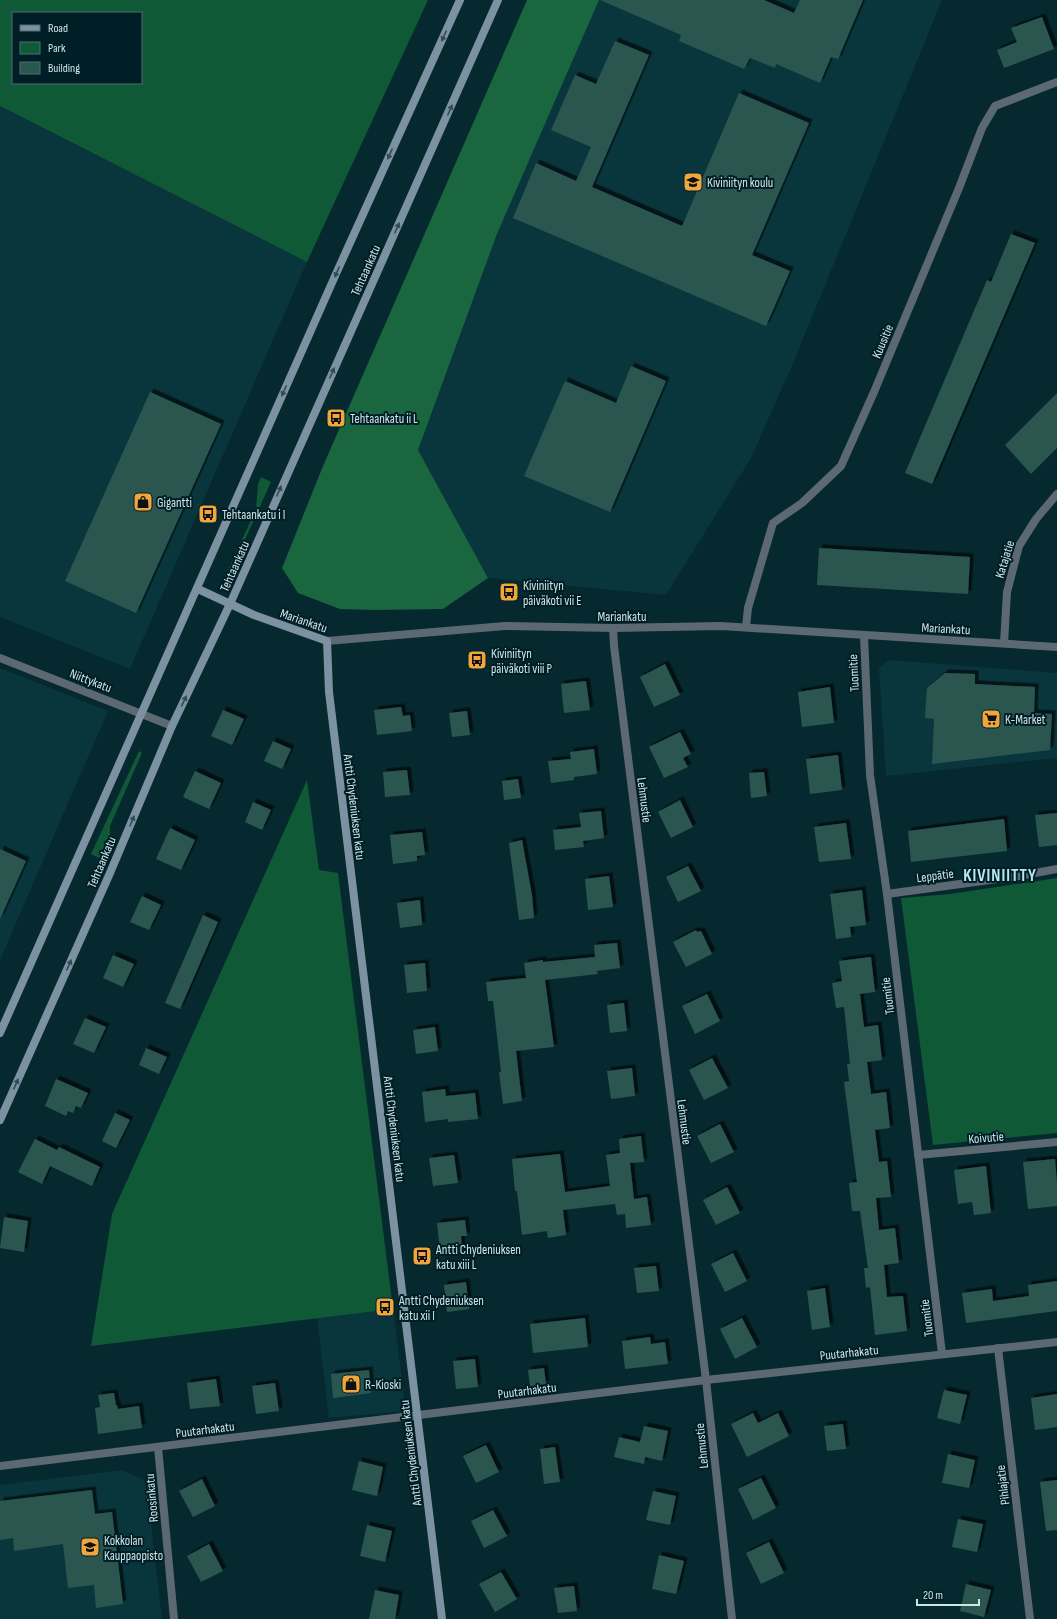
<svg xmlns="http://www.w3.org/2000/svg" width="1057" height="1619" viewBox="0 0 1057 1619" font-family="'Sofia Sans Condensed',sans-serif">
<defs>
<filter id="shadow"><feDropShadow dx="3.5" dy="-3.5" stdDeviation="0" flood-color="#0009"/></filter>
</defs>
<rect width="100%" height="100%" fill="#06282f"/>
<!-- built -->
<g fill="#09353d">
<polygon points="599,0 942,0 794,361 751,458 666,595 488,578 418,450 497,234"/>
<polygon points="0,106 307,262 130,669 0,617"/>
<polygon points="888,660 1057,673 1057,758 886,776 879,669"/>
<polygon points="0,668 108,711 0,960"/>
<polygon points="393,1309 406,1411 329,1418 317,1318"/>
<polygon points="122,1470 146,1481 162,1619 0,1619 0,1485"/>
</g>
<!-- green -->
<g fill="#0f5936" fill-rule="evenodd">
<path d="M0 0H428L307 262 0 106ZM13 13H141V83H13Z"/>
<polygon points="261,477 271,482 226,582 223,581 256,509 258,484"/>
<polygon points="139,751 142,753 110,826 110,847 103,860 91,854"/>
<polygon points="307,780 319,870 338,873 393,1309 91,1346 112,1214"/>
<polygon points="1057,878 1057,1133 933,1145 901,898 950,894"/>
</g>
<!-- forest -->
<polygon fill="#19663f" points="527,0 599,0 497,234 418,450 488,578 443,609 375,610 340,609 298,593 282,568 323,466"/>
<!-- building -->
<g fill="#2a5650" filter="url(#shadow)">
<polygon points="600,0 764,0 794,13 800,0 863,0 838,59 831,57 820,83 776,64 775,68 750,58 744,69 679,41 681,35"/>
<polygon points="1042,17 1054,49 1004,68 997,50 1017,42 1011,28"/>
<polygon points="615,41 649,55 592,187 682,226 739,93 809,123 752,255 790,271 766,326 513,218 536,163 576,181 591,147 551,130 575,75 596,84"/>
<polygon points="1011,234 1035,243 932,484 905,473 987,280 991,282"/>
<polygon points="631,366 666,381 610,512 524,476 565,381 616,403"/>
<polygon points="150,392 221,424 136,613 65,581"/>
<polygon points="1057,393 1057,448 1031,474 1005,445"/>
<polygon points="819,548 970,557 968,594 817,585"/>
<polygon points="665,664 680,695 654,707 640,677"/>
<polygon points="945,673 975,674 975,684 1035,687 1034,713 1052,714 1050,750 932,764 934,719 925,718 927,688"/>
<polygon points="586,681 590,710 564,713 561,684"/>
<polygon points="830,687 834,723 802,727 798,692"/>
<polygon points="401,707 403,716 410,715 412,731 377,735 374,710"/>
<polygon points="223,710 244,719 232,745 211,736"/>
<polygon points="467,711 470,735 452,737 449,713"/>
<polygon points="680,732 691,754 683,758 688,767 664,778 649,747"/>
<polygon points="273,741 291,749 282,769 264,761"/>
<polygon points="594,749 597,774 574,777 574,780 551,783 548,761 571,759 570,752"/>
<polygon points="838,755 842,790 810,794 806,759"/>
<polygon points="407,770 410,795 385,797 383,772"/>
<polygon points="195,771 221,783 209,809 183,797"/>
<polygon points="764,772 767,796 751,798 749,773"/>
<polygon points="518,779 521,798 504,800 502,781"/>
<polygon points="680,800 693,827 671,838 658,812"/>
<polygon points="253,802 271,810 262,830 245,822"/>
<polygon points="601,811 604,838 583,841 584,847 555,850 553,830 581,827 579,813"/>
<polygon points="1057,813 1057,845 1039,847 1035,815"/>
<polygon points="1004,819 1007,851 911,862 908,831"/>
<polygon points="846,823 851,859 819,862 814,827"/>
<polygon points="170,828 195,840 181,870 156,859"/>
<polygon points="422,832 425,855 417,856 417,861 393,864 390,835"/>
<polygon points="522,840 532,895 534,918 519,920 509,843"/>
<polygon points="0,849 26,861 0,919"/>
<polygon points="688,866 701,891 678,902 666,877"/>
<polygon points="609,876 613,907 588,910 585,879"/>
<polygon points="862,890 866,925 850,927 851,937 836,939 830,894"/>
<polygon points="142,896 161,905 149,930 130,922"/>
<polygon points="420,900 422,925 400,928 397,903"/>
<polygon points="203,915 218,922 180,1009 165,1003"/>
<polygon points="696,930 697,932 701,931 712,954 686,967 673,942"/>
<polygon points="617,943 620,968 597,971 598,974 545,980 554,1047 516,1051 522,1101 503,1104 499,1072 501,1072 493,1001 488,1001 486,982 526,978 524,963 543,960 543,962 595,957 595,958 594,945"/>
<polygon points="113,955 134,964 123,987 103,978"/>
<polygon points="871,957 875,992 860,994 864,1027 878,1025 882,1060 867,1062 871,1094 886,1092 890,1128 875,1130 879,1162 887,1161 891,1197 876,1198 879,1230 895,1228 899,1263 884,1265 887,1297 903,1296 907,1331 875,1335 870,1287 866,1288 864,1268 868,1268 860,1211 852,1211 849,1183 857,1182 844,1082 849,1081 847,1064 850,1064 844,1007 836,1008 832,983 842,981 839,961"/>
<polygon points="425,963 427,991 407,993 404,965"/>
<polygon points="707,994 720,1021 695,1034 682,1006"/>
<polygon points="624,1003 627,1031 610,1033 607,1005"/>
<polygon points="85,1018 106,1027 94,1053 73,1044"/>
<polygon points="435,1027 438,1051 416,1054 413,1030"/>
<polygon points="146,1048 167,1057 159,1074 139,1065"/>
<polygon points="712,1058 728,1088 704,1100 689,1070"/>
<polygon points="632,1068 635,1096 611,1099 607,1071"/>
<polygon points="56,1079 88,1093 81,1108 76,1106 73,1113 68,1111 66,1116 45,1106"/>
<polygon points="445,1089 446,1096 475,1093 478,1119 448,1122 448,1119 425,1122 422,1092"/>
<polygon points="115,1113 130,1120 116,1148 102,1141"/>
<polygon points="720,1124 734,1152 711,1163 697,1136"/>
<polygon points="641,1136 644,1162 630,1163 634,1199 647,1197 651,1225 626,1228 625,1214 617,1215 615,1204 563,1210 566,1235 548,1238 547,1231 522,1235 517,1191 515,1191 512,1159 560,1154 565,1192 610,1186 606,1155 620,1153 619,1139"/>
<polygon points="35,1139 57,1150 59,1147 100,1167 92,1186 50,1166 42,1184 18,1172"/>
<polygon points="454,1155 458,1183 433,1186 429,1158"/>
<polygon points="1055,1159 1057,1184 1057,1206 1028,1209 1023,1162"/>
<polygon points="986,1166 991,1213 974,1215 972,1202 958,1204 954,1170"/>
<polygon points="727,1187 740,1213 716,1225 703,1200"/>
<polygon points="4,1217 28,1221 24,1252 0,1248"/>
<polygon points="465,1220 467,1236 461,1236 462,1248 440,1251 437,1223"/>
<polygon points="733,1253 747,1281 725,1292 711,1264"/>
<polygon points="656,1266 659,1291 637,1293 634,1268"/>
<polygon points="1057,1281 1057,1311 966,1323 962,1293 992,1289 993,1301 1029,1296 1028,1285"/>
<polygon points="466,1282 469,1309 447,1312 444,1285"/>
<polygon points="825,1288 830,1327 812,1330 807,1291"/>
<polygon points="585,1318 588,1347 533,1353 530,1324"/>
<polygon points="742,1318 757,1347 735,1359 720,1329"/>
<polygon points="650,1337 651,1344 665,1342 668,1364 625,1369 622,1341"/>
<polygon points="475,1359 478,1387 456,1389 453,1361"/>
<polygon points="544,1368 546,1384 530,1386 528,1370"/>
<polygon points="369,1370 371,1393 333,1398 331,1374"/>
<polygon points="216,1379 220,1406 190,1409 187,1383"/>
<polygon points="275,1383 279,1411 256,1414 252,1386"/>
<polygon points="944,1390 967,1395 960,1424 937,1418"/>
<polygon points="114,1393 116,1405 117,1405 118,1409 139,1406 142,1428 98,1434 95,1408 100,1407 98,1395"/>
<polygon points="1057,1394 1057,1427 1035,1430 1031,1398"/>
<polygon points="753,1413 758,1423 778,1413 789,1436 747,1457 731,1424"/>
<polygon points="843,1424 846,1449 827,1451 824,1426"/>
<polygon points="644,1426 668,1431 662,1461 645,1457 644,1464 614,1457 619,1437 640,1442"/>
<polygon points="486,1445 499,1472 476,1483 463,1456"/>
<polygon points="555,1447 560,1482 544,1484 540,1449"/>
<polygon points="948,1454 975,1460 969,1488 942,1483"/>
<polygon points="359,1461 383,1467 377,1496 352,1490"/>
<polygon points="761,1478 776,1508 753,1520 738,1489"/>
<polygon points="202,1479 215,1506 193,1517 179,1491"/>
<polygon points="1057,1480 1057,1530 1046,1531 1040,1482"/>
<polygon points="92,1490 95,1514 112,1512 123,1604 96,1608 94,1585 68,1588 63,1544 14,1551 13,1538 0,1540 0,1501"/>
<polygon points="653,1491 676,1496 670,1525 646,1520"/>
<polygon points="493,1510 507,1536 484,1548 471,1521"/>
<polygon points="958,1519 983,1524 977,1552 952,1547"/>
<polygon points="367,1525 392,1531 385,1562 360,1556"/>
<polygon points="769,1542 784,1573 761,1584 746,1553"/>
<polygon points="209,1544 223,1571 201,1582 187,1556"/>
<polygon points="659,1555 684,1561 676,1594 652,1589"/>
<polygon points="501,1572 517,1599 495,1612 479,1584"/>
<polygon points="966,1584 991,1590 984,1617 960,1611"/>
<polygon points="574,1586 577,1611 558,1613 554,1588"/>
<polygon points="375,1590 399,1595 395,1619 369,1619"/>
</g>
<g fill="none" stroke-linecap="round" stroke-linejoin="round">
<!-- minor -->
<g stroke="#5c6973" stroke-width="8">
<polyline points="746,627 748,608 773,523 802,503 841,466 874,392 959,188 982,128 995,106 1057,82"/>
<polyline points="613,628 614,646 706,1380 732,1619"/>
<polyline points="864,635 870,775 887,894 942,1354"/>
<polyline points="1004,643 1007,592 1019,546 1036,519 1057,494"/>
<polyline points="0,658 172,726"/>
<polyline points="887,894 1019,876 1057,869"/>
<polyline points="918,1155 1057,1142"/>
<polyline points="998,1348 1030,1619"/>
<polyline points="158,1447 174,1619"/>
<polyline points="0,1466 706,1380 1057,1342"/>
</g>
<!-- tertiary -->
<polyline stroke="#5c6973" stroke-width="8" points="327,641 505,626 613,628 721,626 1057,647"/>
<!-- secondary -->
<g stroke="#7c91a1" stroke-width="8">
<polyline points="198,589 254,615 327,641 329,692 442,1619"/>
<polyline points="0,1033 335,276 460,0"/>
<polyline points="0,1120 110,873 172,726 230,604 498,0"/>
</g>
</g>
<!-- one-way arrows -->
<defs><path id="oneway-solid" d="M-6-.8H1V-3.2L6.5 0L1 3.2V.8H-6Z"/></defs>
<g fill="#324c57">
<use href="#oneway-solid" transform="translate(444 36) rotate(114)"/>
<use href="#oneway-solid" transform="translate(450 110) rotate(-66)"/>
<use href="#oneway-solid" transform="translate(390 154) rotate(114)"/>
<use href="#oneway-solid" transform="translate(397 228) rotate(-66)"/>
<use href="#oneway-solid" transform="translate(337 272) rotate(114)"/>
<use href="#oneway-solid" transform="translate(332 373) rotate(-66)"/>
<use href="#oneway-solid" transform="translate(284 391) rotate(114)"/>
<use href="#oneway-solid" transform="translate(279 491) rotate(-66)"/>
<use href="#oneway-solid" transform="translate(184 701) rotate(-65)"/>
<use href="#oneway-solid" transform="translate(132 821) rotate(-67)"/>
<use href="#oneway-solid" transform="translate(69 965) rotate(-66)"/>
<use href="#oneway-solid" transform="translate(16 1084) rotate(-66)"/>
</g>
<!-- icons -->
<defs>
<symbol id="school-square" viewBox="-11 -11 22 22"><rect x="-9" y="-9" width="18" height="18" rx="4" fill="#efa73d" stroke="#001e25"/><path d="M0-5L7-2L0 1L-7-2ZM-4 1L0 2.5L4 1V4Q0 6-4 4Z" fill="#111"/></symbol>
<symbol id="bus-square" viewBox="-11 -11 22 22"><rect x="-9" y="-9" width="18" height="18" rx="4" fill="#efa73d" stroke="#001e25"/><path d="M-5-6H5V4H4V6H2V4H-2V6H-4V4H-5ZM-3.5-4V0h7V-4ZM-3.5 1.2v1.5H-2V1.2ZM2 1.2v1.5H3.5V1.2Z" fill="#111"/></symbol>
<symbol id="shop-square" viewBox="-11 -11 22 22"><rect x="-9" y="-9" width="18" height="18" rx="4" fill="#efa73d" stroke="#001e25"/><path d="M-5-2.5h2.3a2.7 3.5 0 0 1 5.4 0H5L5.5 6h-11ZM-1.5-2.5h3a1.5 2.3 0 0 0-3 0Z" fill="#111"/></symbol>
<symbol id="supermarket-square" viewBox="-11 -11 22 22"><rect x="-9" y="-9" width="18" height="18" rx="4" fill="#efa73d" stroke="#001e25"/><path d="M-6-5.5h2.5l.6 2H6L4.5 2H-2.5L-4.4-4H-6ZM-1.5 3.2a1.3 1.3 0 1 0 .1 0ZM3 3.2a1.3 1.3 0 1 0 .1 0Z" fill="#111"/></symbol>
</defs>
<g fill-rule="evenodd">
<use href="#school-square" x="682" y="171" width="22" height="22"/>
<use href="#bus-square" x="325" y="407" width="22" height="22"/>
<use href="#shop-square" x="132" y="491" width="22" height="22"/>
<use href="#bus-square" x="197" y="503" width="22" height="22"/>
<use href="#bus-square" x="498" y="581" width="22" height="22"/>
<use href="#bus-square" x="466" y="649" width="22" height="22"/>
<use href="#supermarket-square" x="980" y="708" width="22" height="22"/>
<use href="#bus-square" x="411" y="1245" width="22" height="22"/>
<use href="#bus-square" x="374" y="1296" width="22" height="22"/>
<use href="#shop-square" x="340" y="1373" width="22" height="22"/>
<use href="#school-square" x="79" y="1536" width="22" height="22"/>
</g>
<g text-anchor="middle" stroke-width="4" stroke-linejoin="round" paint-order="stroke">
<!-- poi labels -->
<g font-size="13" fill="#cee4e9" stroke="#001e25" text-anchor="start">
<text x="707" y="187">Kiviniityn koulu</text>
<text x="350" y="423">Tehtaankatu ii L</text>
<text x="157" y="507">Gigantti</text>
<text x="222" y="519">Tehtaankatu i I</text>
<text x="523" y="590">Kiviniityn<tspan x="523" dy="15">päiväkoti vii E</tspan></text>
<text x="491" y="658">Kiviniityn<tspan x="491" dy="15">päiväkoti viii P</tspan></text>
<text x="1005" y="724">K-Market</text>
<text x="436" y="1254">Antti Chydeniuksen<tspan x="436" dy="15">katu xiii L</tspan></text>
<text x="399" y="1305">Antti Chydeniuksen<tspan x="399" dy="15">katu xii I</tspan></text>
<text x="365" y="1389">R-Kioski</text>
<text x="104" y="1545">Kokkolan<tspan x="104" dy="15">Kauppaopisto</tspan></text>
</g>
<!-- street labels -->
<g font-size="13" fill="#cee4e9" stroke="#001e25">
<text transform="translate(365 270) rotate(-66)" y="5">Tehtaankatu</text>
<text transform="translate(882 341) rotate(-67)" y="5">Kuusitie</text>
<text transform="translate(1004 559) rotate(-73)" y="5">Katajatie</text>
<text transform="translate(234 566) rotate(-66)" y="5">Tehtaankatu</text>
<text x="622" y="621">Mariankatu</text>
<text transform="translate(304 620) rotate(19)" y="5">Mariankatu</text>
<text transform="translate(946 628) rotate(3)" y="5">Mariankatu</text>
<text transform="translate(853 673) rotate(-93)" y="5">Tuomitie</text>
<text transform="translate(91 680) rotate(21)" y="5">Niittykatu</text>
<text transform="translate(645 800) rotate(83)" y="5">Lehmustie</text>
<text transform="translate(355 807) rotate(83)" y="5">Antti Chydeniuksen katu</text>
<text transform="translate(101 862) rotate(-67)" y="5">Tehtaankatu</text>
<text transform="translate(935 875) rotate(-7)" y="5">Leppätie</text>
<text transform="translate(887 996) rotate(-97)" y="5">Tuomitie</text>
<text transform="translate(685 1122) rotate(83)" y="5">Lehmustie</text>
<text transform="translate(395 1129) rotate(83)" y="5">Antti Chydeniuksen katu</text>
<text transform="translate(986 1137) rotate(-5)" y="5">Koivutie</text>
<text transform="translate(926 1318) rotate(-97)" y="5">Tuomitie</text>
<text transform="translate(849 1352) rotate(-6)" y="5">Puutarhakatu</text>
<text transform="translate(527 1390) rotate(-7)" y="5">Puutarhakatu</text>
<text transform="translate(205 1429) rotate(-7)" y="5">Puutarhakatu</text>
<text transform="translate(701 1446) rotate(-96)" y="5">Lehmustie</text>
<text transform="translate(410 1453) rotate(-97)" y="5">Antti Chydeniuksen katu</text>
<text transform="translate(1002 1485) rotate(-97)" y="5">Pihlajatie</text>
<text transform="translate(151 1498) rotate(-95)" y="5">Roosinkatu</text>
</g>
<!-- district labels -->
<g font-size="17" font-weight="bold" letter-spacing="1" fill="#b9e8f2" stroke="#001e25">
<text x="1000" y="881">KIVINIITTY</text>
</g>
</g>
<!-- legend -->
<rect x="12" y="12" width="130" height="72" fill="#001e25" stroke="#526d73"/>
<rect x="20" y="25" width="20" height="6" fill="#7c91a1" stroke="#526d73"/>
<text x="48" y="32" font-size="12" fill="#cee4e9">Road</text>
<rect x="20" y="42" width="20" height="12" fill="#0f5936" stroke="#526d73"/>
<text x="48" y="52" font-size="12" fill="#cee4e9">Park</text>
<rect x="20" y="62" width="20" height="12" fill="#2a5650" stroke="#526d73"/>
<text x="48" y="72" font-size="12" fill="#cee4e9">Building</text>
<!-- scale -->
<path d="M917 1599v6h62v-6" fill="none" stroke="#cee4e9" stroke-width="2"/>
<text x="923" y="1599" font-size="12" fill="#cee4e9" stroke="#001e25" stroke-width="3" paint-order="stroke">20 m</text>
</svg>
